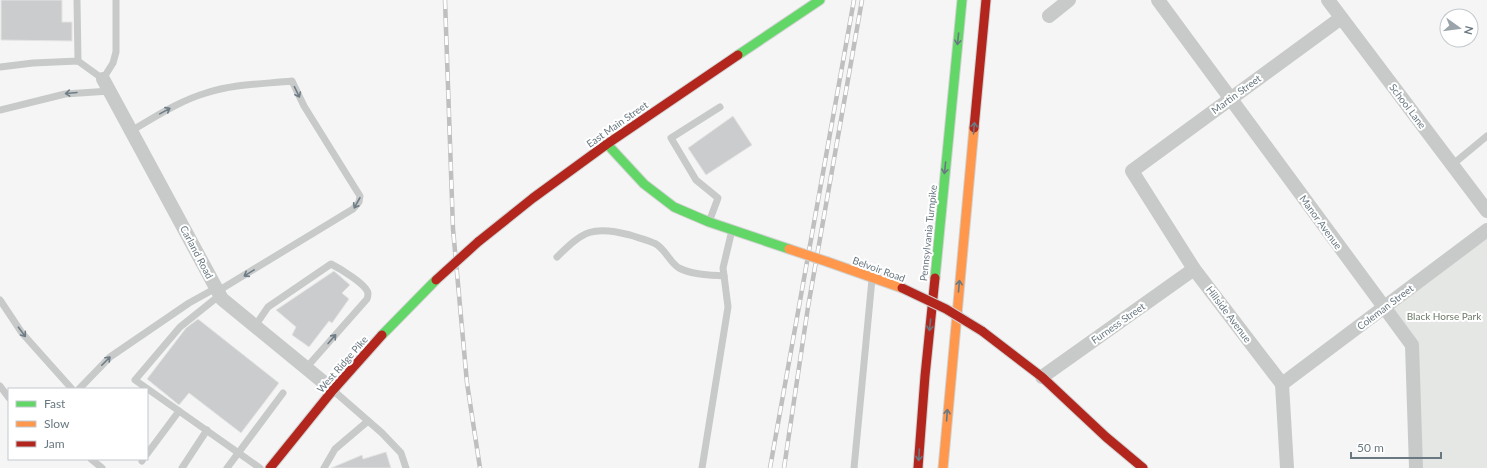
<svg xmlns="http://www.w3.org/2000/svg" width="1487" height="468" viewBox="0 0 1487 468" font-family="Lato,sans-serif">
<rect width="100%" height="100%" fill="#f5f5f5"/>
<!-- green -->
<polygon fill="#e4e7e3" points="1487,230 1487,468 1416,468 1412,345 1384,308"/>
<!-- building -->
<g fill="#cbcccd" stroke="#e4e4e4">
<polygon points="1,0 62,0 62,22 72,22 72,41 1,40"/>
<polygon points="733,116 752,145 706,175 688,148"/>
<polygon points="334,271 350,285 342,293 349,299 332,323 329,321 309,347 292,335 296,327 276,310"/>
<polygon points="198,319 279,383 241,433 189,393 179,405 147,379 186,328"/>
<polygon points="386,452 391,468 331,468 362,455 363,459"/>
</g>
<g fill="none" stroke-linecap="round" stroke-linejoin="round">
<defs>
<g id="fast">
<polyline points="738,55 820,0"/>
<polyline points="607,144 644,184 674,207 709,222 789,249"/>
<polyline points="935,278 962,0"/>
<polyline points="382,335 436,280"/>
</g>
<g id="slow">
<polyline points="828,262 902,288"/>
<polyline points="943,468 974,128"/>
</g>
<g id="jam">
<polyline points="974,128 986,0"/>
<polyline points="478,242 533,198 607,144 738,55"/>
<polyline points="982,331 1042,377 1106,437 1143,468"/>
<polyline points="270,468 333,390 382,335"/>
<polyline points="918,468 925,376 935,278"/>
</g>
</defs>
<!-- fast casing -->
<use href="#fast" stroke="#d1d2d2" stroke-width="11"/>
<!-- slow casing -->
<use href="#slow" stroke="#d1d2d2" stroke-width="11"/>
<!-- jam casing -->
<use href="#jam" stroke="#d1d2d2" stroke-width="11"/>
<!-- lane -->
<g stroke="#c8caca" stroke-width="7">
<polyline points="77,0 78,61"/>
<polyline points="0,67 33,63 78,61 103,79 113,63 116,52 116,0"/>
<polyline points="0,110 65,94 110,91"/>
<path d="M131 131C155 117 179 101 206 93 233 84 263 84 292 81L304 106 360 196 359 202 353 209 218 291"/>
<polyline points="1452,165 1487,136"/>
<polyline points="709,222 718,198 696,180 671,138 720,107"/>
<path d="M557 257C583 231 593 225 630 235 639 238 648 240 656 244 666 250 670 263 679 268 693 275 710 275 724 276"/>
<polyline points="220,295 180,327 135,380 260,468"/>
<polyline points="0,300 22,333 72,389"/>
<path d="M255 326 268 307 331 264C339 268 366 284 368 293 368 295 368 297 367 299L306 368"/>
<polyline points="0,386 9,398"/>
<polyline points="79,389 110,357 189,303 216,288"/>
<polyline points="335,392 382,433 401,453 406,468"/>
<polyline points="147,454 179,411"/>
<polyline points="91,459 102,468"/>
<polyline points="142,461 143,459"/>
<polyline points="182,468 207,430"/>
<polyline points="227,468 283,393"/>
<polyline points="324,468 335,449 368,421"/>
<polyline points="702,468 728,307 723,268 732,230"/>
<polyline points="854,468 872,279"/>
</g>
<!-- street -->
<g stroke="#c8caca" stroke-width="14">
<polyline points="1158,0 1412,345 1416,468"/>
<polyline points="1328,0 1487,211"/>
<polyline points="1049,16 1069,0"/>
<polyline points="103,79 222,299 333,390"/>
<polyline points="1042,377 1194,269"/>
<polyline points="1282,384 1487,230"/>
<polyline points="1287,468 1282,384 1194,269 1132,171 1341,18"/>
</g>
<!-- fast -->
<use href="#fast" stroke="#63d668" stroke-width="9"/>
<!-- slow -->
<use href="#slow" stroke="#ff974d" stroke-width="9"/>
<!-- jam -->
<use href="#jam" stroke="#b3261e" stroke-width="9"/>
<defs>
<g id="rail">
<polyline points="445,0 453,229 467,383 480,468"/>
<polyline points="770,468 854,0"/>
<polyline points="784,468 808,307 862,0"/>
</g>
</defs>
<!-- rail casing -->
<use href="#rail" stroke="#bfbfc0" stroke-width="4.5"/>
<!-- rail -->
<use href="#rail" stroke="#fff" stroke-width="3" stroke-dasharray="9" stroke-linecap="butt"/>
<defs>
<polyline id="slow-bridge" points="789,249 828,262"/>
<g id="jam-bridge">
<polyline points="436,280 478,242"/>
<polyline points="902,288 946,309 982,331"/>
</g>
</defs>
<!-- slow-bridge casing -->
<use href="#slow-bridge" stroke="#d1d2d2" stroke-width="11" stroke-linecap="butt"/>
<!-- jam-bridge casing -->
<use href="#jam-bridge" stroke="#d1d2d2" stroke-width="11" stroke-linecap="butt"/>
<!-- slow-bridge -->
<use href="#slow-bridge" stroke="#ff974d" stroke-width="9"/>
<!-- jam-bridge -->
<use href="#jam-bridge" stroke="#b3261e" stroke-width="9"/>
</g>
<!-- one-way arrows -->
<defs><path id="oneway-shaft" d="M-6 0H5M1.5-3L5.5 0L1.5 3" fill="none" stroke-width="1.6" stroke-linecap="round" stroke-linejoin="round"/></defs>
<g stroke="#697881">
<use href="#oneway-shaft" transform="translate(958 39) rotate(96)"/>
<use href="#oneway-shaft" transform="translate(974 128) rotate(-85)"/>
<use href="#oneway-shaft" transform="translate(945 168) rotate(96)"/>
<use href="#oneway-shaft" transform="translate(959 286) rotate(-85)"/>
<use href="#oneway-shaft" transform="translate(930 325) rotate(96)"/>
<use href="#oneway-shaft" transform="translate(947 415) rotate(-86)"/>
<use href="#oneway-shaft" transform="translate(919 455) rotate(94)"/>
</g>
<g stroke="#6e7c85">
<use href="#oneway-shaft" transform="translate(297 92) rotate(64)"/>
<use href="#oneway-shaft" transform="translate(71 93) rotate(175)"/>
<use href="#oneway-shaft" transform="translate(165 111) rotate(-29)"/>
<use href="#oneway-shaft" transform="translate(357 203) rotate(119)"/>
<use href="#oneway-shaft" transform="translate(249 273) rotate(149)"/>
<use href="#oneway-shaft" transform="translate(22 332) rotate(53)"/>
<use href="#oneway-shaft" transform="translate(332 339) rotate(-49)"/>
<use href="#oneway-shaft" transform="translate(106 361) rotate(-45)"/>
</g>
<g text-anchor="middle" stroke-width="4" stroke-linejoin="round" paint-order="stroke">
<!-- street labels -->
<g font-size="10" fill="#697881" stroke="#fff">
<text transform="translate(1236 94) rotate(-36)" y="4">Martin Street</text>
<text transform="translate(1408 106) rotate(53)" y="4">School Lane</text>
<text transform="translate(617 124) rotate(-35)" y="4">East Main Street</text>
<text transform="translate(1321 222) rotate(54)" y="4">Manor Avenue</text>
<text transform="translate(928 233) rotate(-84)" y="4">Pennsylvania Turnpike</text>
<text transform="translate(197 252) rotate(62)" y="4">Carland Road</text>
<text transform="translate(879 269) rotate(20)" y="4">Belvoir Road</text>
<text transform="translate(1385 307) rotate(-37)" y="4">Coleman Street</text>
<text transform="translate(1229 314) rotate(53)" y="4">Hillside Avenue</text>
<text transform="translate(1118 323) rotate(-35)" y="4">Furness Street</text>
<text transform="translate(342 364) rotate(-49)" y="4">West Ridge Pike</text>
</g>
<!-- park labels -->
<g font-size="10" fill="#6c7967" stroke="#fff">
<text x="1444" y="320">Black Horse Park</text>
</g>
</g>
<!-- legend -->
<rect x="8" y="388" width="140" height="72" fill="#ffffff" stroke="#c3c9cd"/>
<rect x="16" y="401" width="20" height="6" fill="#63d668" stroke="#c3c9cd"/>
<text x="44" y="408" font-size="12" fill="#697881">Fast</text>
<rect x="16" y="421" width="20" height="6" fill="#ff974d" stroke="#c3c9cd"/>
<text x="44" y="428" font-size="12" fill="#697881">Slow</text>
<rect x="16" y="441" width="20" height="6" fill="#b3261e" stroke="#c3c9cd"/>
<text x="44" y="448" font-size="12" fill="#697881">Jam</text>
<!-- north arrow -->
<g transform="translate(1459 28) rotate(104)"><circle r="19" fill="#ffffff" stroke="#c3c9cd"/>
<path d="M0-3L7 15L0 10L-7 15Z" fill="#9aa4aa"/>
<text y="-6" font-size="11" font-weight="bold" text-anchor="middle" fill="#697881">N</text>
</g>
<!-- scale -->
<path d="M1351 452v6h90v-6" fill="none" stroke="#697881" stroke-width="2"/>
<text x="1357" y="452" font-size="12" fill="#697881" stroke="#ffffff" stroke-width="3" paint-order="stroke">50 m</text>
</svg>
